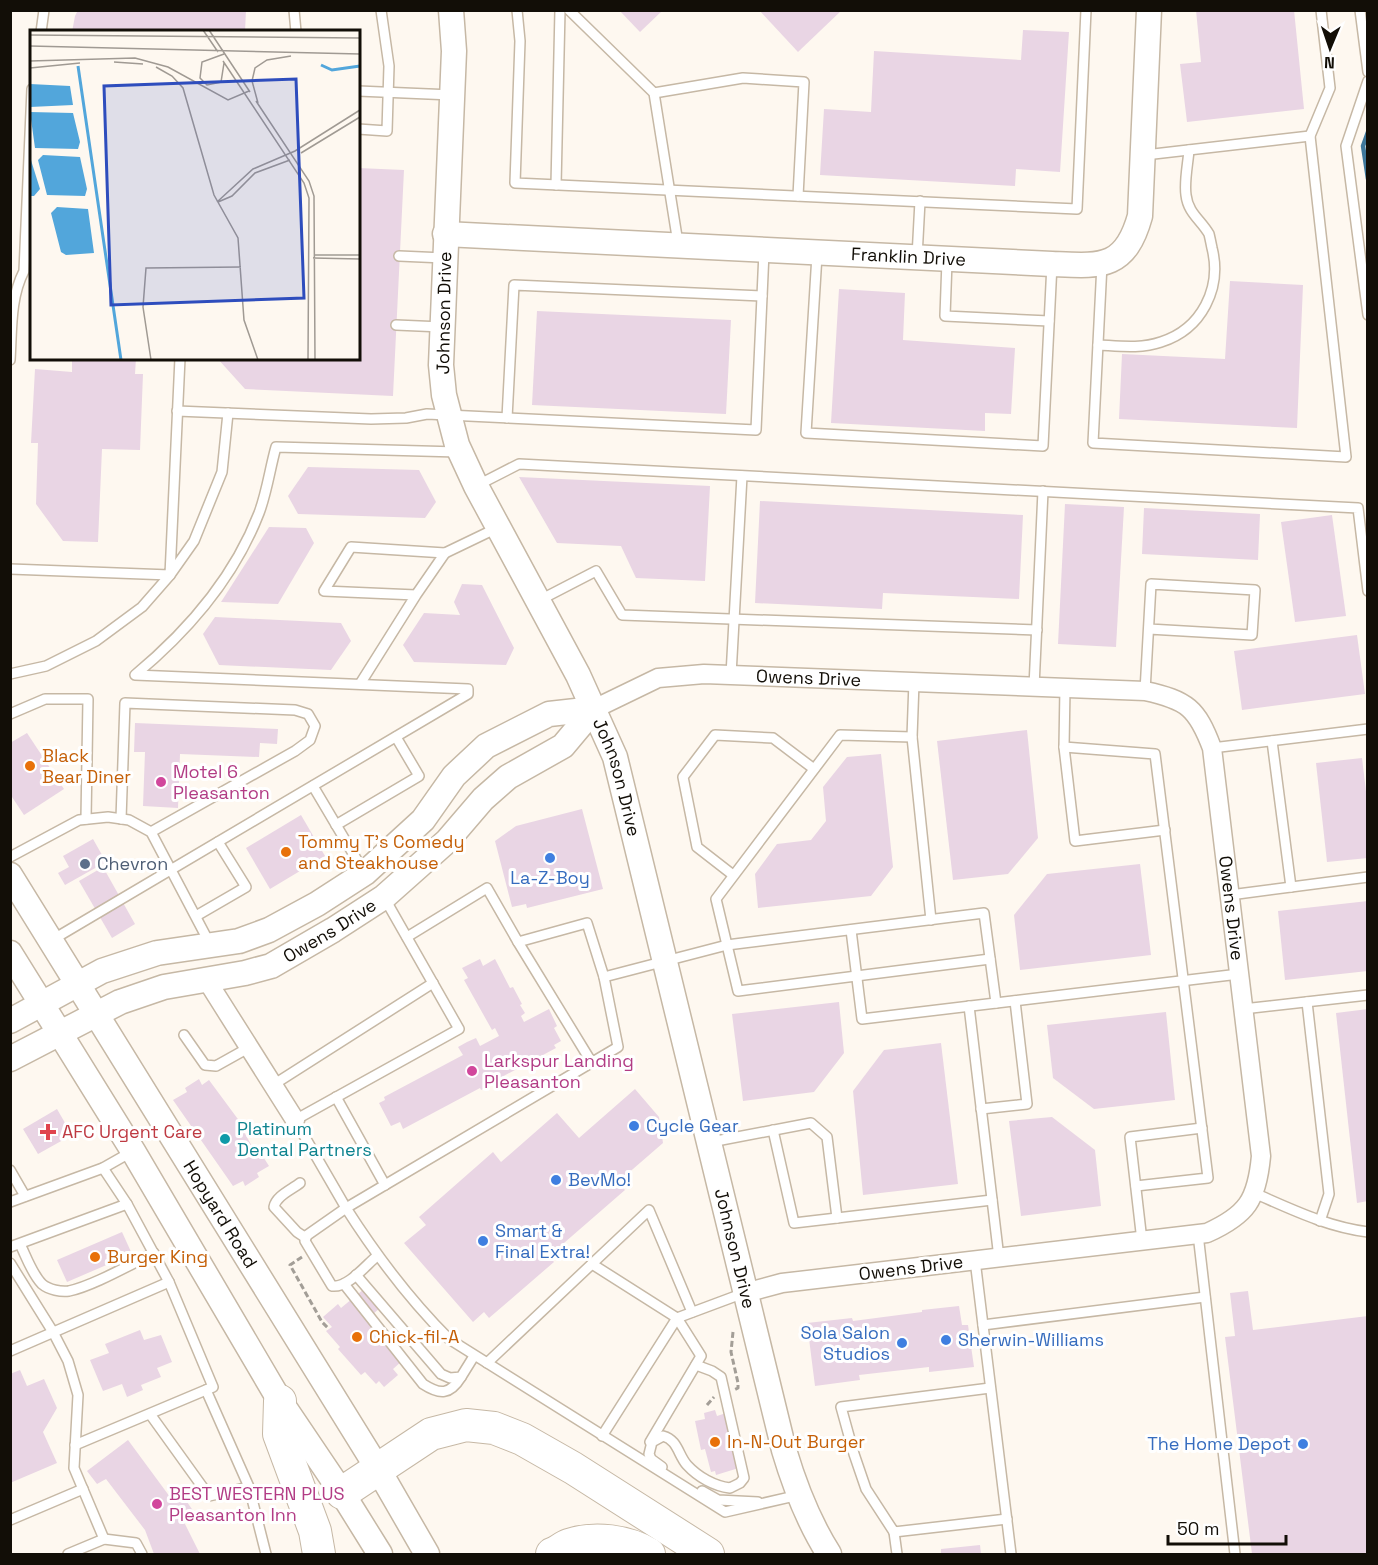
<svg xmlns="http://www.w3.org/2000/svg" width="1378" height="1565" viewBox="0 0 1378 1565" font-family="'Space Grotesk',sans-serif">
<rect width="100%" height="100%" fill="#fef8f0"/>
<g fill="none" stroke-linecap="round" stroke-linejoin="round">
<!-- stream -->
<polyline stroke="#3f789b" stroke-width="4.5" points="1368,132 1363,146 1368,179"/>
</g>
<!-- building -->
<g fill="#e9d5e4">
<polygon points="78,10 246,10 245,32 72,32 75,16"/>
<polygon points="619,10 663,10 640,32"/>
<polygon points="759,10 842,10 798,52"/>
<polygon points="1196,10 1294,10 1304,109 1187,122 1180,64 1201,62"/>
<polygon points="1023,30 1069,32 1060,172 1016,169 1015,186 820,175 824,109 871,112 874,51 1021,60"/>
<polygon points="358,168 404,170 393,396 245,389 217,358 358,358"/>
<polygon points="1230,281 1303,285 1297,428 1119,419 1122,354 1225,359"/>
<polygon points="839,289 905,293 903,340 1015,348 1011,414 985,413 985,431 831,423"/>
<polygon points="537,311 731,320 726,414 532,405"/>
<polygon points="72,358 136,358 135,374 143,374 140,450 102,449 98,542 63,541 36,504 38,443 31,443 35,369 72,372"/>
<polygon points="308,467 419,470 436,502 425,518 298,514 288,496"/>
<polygon points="519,477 710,486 705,581 636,578 621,546 557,543"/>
<polygon points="760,501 1023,515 1019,599 883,593 882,609 755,603"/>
<polygon points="1065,504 1124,507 1116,647 1058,644"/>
<polygon points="1144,508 1260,514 1258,560 1142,554"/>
<polygon points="1332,515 1346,616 1295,622 1281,522"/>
<polygon points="269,527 306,528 314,543 278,604 221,602"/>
<polygon points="462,584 482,585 514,648 506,665 414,662 403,645 424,613 460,615 454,602"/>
<polygon points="215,617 341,623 351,641 331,670 219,665 203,634"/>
<polygon points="1357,635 1365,694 1242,710 1234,651"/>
<polygon points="135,723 278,729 277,744 260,743 259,757 180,754 178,808 143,806 145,752 134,752"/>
<polygon points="1027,730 1038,838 1008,874 953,880 937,741"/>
<polygon points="27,733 64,789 24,815 10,794 10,743"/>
<polygon points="881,754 893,867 871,896 758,908 755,874 777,844 811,840 826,821 823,787 847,757"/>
<polygon points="1362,758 1368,808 1368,858 1327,862 1316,763"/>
<polygon points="582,809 603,889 527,908 526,904 512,907 495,841 516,826"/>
<polygon points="301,815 325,856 270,889 246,848"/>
<polygon points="93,839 106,862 65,885 58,873 69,867 63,856"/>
<polygon points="1140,864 1151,955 1020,970 1014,915 1047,874"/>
<polygon points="103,867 135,924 112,938 79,881"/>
<polygon points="1368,901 1368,971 1285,980 1278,911"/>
<polygon points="480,959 483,966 495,959 510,988 513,987 522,1004 520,1005 525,1013 521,1016 524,1022 549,1009 557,1026 554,1028 561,1041 554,1045 556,1048 498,1079 499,1081 481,1090 480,1088 403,1129 400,1122 391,1126 379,1103 385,1100 384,1097 463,1055 458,1047 467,1042 476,1038 480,1046 499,1036 495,1028 492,1030 464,980 468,978 462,968"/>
<polygon points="839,1002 844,1053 814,1092 743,1101 732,1014"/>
<polygon points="1368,1009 1368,1201 1357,1203 1336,1013"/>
<polygon points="1166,1012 1175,1100 1094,1109 1053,1078 1047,1025"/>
<polygon points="941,1043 958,1184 863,1195 853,1091 884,1050"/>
<polygon points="199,1079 202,1085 209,1080 246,1130 244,1132 253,1148 255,1147 262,1155 269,1166 257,1173 259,1177 245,1186 243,1181 233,1186 173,1100 187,1092 185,1088"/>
<polygon points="635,1089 659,1117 663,1143 618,1182 625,1190 549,1256 554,1262 489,1318 484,1312 473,1322 404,1243 426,1225 419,1217 493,1152 501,1162 557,1113 579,1138"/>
<polygon points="57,1109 72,1135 38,1154 23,1129"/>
<polygon points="1052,1117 1095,1150 1101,1206 1021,1216 1009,1121"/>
<polygon points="122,1232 132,1254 67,1282 57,1260"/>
<polygon points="364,1289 380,1308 366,1320 403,1360 393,1369 398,1375 384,1387 379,1381 376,1384 365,1372 361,1375 338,1349 340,1347 326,1331 332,1327 323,1317 338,1304 341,1308"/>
<polygon points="1248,1291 1253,1330 1368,1316 1368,1554 1252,1554 1225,1337 1235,1336 1230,1293"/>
<polygon points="959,1306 962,1325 968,1325 974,1367 929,1372 929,1367 859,1375 860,1380 815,1386 807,1323 852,1318 853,1321 922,1312 922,1310"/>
<polygon points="140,1330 144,1340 161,1335 172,1362 157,1368 161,1377 141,1385 143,1390 127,1397 122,1384 103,1391 90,1360 109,1353 105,1344"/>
<polygon points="20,1370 27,1386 44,1379 57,1408 43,1432 57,1463 10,1483 10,1374"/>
<polygon points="715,1410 717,1416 726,1413 742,1467 716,1475 715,1471 711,1472 705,1449 701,1450 695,1421 705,1419 704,1413"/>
<polygon points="128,1440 170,1497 180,1492 194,1512 183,1520 200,1554 154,1554 145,1530 106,1479 97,1484 87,1471"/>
<polygon points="980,1545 981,1554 941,1554 941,1549"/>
</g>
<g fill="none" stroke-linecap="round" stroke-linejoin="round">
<defs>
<g id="lane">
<polyline points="294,10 296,32"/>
<polyline points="517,10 520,41 515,183 1077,209 1086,10"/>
<polyline points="569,10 654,93 678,243"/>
<polyline points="1360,10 1368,72"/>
<polyline points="41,32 44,10"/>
<polyline points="1368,81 1346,146 1368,315"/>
<polyline points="358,91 452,95"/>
<polyline points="654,93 743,78 804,82 798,196"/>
<polyline points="358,129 387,131 389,66 381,10"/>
<polyline points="1145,155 1310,136"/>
<polyline points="556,185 560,10"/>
<polyline points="817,255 806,433 1043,446 1052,264"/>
<polyline points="399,256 444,258"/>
<polyline points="917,257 920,201"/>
<polyline points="947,261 945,316 1049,321"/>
<polyline points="1102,264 1093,443 1346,457 1310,136 1330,88 1321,10"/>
<polyline points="396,325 442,327"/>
<path d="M1098 345C1119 346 1141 349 1161 342 1202 329 1222 288 1212 248 1211 243 1210 238 1209 234 1201 220 1188 213 1186 195 1184 181 1188 164 1189 150"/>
<path d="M10 360C12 330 10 298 24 271L32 89"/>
<polyline points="177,411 371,419 406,418 427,414 756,430 764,252"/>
<polyline points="507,418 514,285 762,296"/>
<polyline points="476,486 519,464 1358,508 1368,591"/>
<polyline points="445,553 497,528"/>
<polyline points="10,569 170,575 180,358"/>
<polyline points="538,601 596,571 622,615 1037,630"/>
<polyline points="10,674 46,666 96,641 142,607 170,575 194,541 222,472 228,413"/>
<polyline points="731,675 742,476"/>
<polyline points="914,682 912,737 931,920"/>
<polyline points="360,684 416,595 445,553 351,547 324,591 416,595"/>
<polyline points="1034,687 1043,491"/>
<polyline points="1065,688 1064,747 1075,841 1165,830"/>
<polyline points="1145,691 1151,584 1255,590 1252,635 1149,629"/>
<polyline points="10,714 45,699 88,699 86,819"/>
<polyline points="912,737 840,735 716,899 738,991 990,959"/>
<polyline points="1272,741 1291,887"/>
<polyline points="1064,747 1155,754 1208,1178 1136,1186"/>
<polyline points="1212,748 1368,729"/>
<polyline points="313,786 364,872"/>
<polyline points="121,819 125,703 295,710 308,714 315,726 310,740 295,751 151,832"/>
<polyline points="336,825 419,776 396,737"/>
<polyline points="10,857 79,820 108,817 129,820 151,832 210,944"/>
<polyline points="733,875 697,847 683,777 715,735 773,738 814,769"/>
<polyline points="1230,895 1368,877"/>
<polyline points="196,916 246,887 218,842"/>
<polyline points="851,930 862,1019 1239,974"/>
<path d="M407 937 487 888 518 942 587 923 604 977 618 1047 346 1208C376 1255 409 1299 449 1339L725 1512 799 1495"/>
<path d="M52 940 468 694V689L135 675C188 631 234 578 259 513 267 492 270 468 276 447L458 452"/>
<polyline points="518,942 592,1063"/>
<polyline points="604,977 727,945 984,913 996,1003"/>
<polyline points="1307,1002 1329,1194 1320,1221"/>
<polyline points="969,1006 999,1258"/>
<polyline points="1243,1009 1368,995"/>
<polyline points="184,1035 205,1065 216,1066 250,1047"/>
<polyline points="273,1085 433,983"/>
<polyline points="336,1097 385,1185"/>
<polyline points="981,1109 1027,1104 1015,1001"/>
<polyline points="773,1130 794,1223 992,1200"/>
<polyline points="711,1142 811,1123 827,1137 837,1218"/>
<polyline points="10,1170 25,1196"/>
<path d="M300 1183C291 1190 276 1196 274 1207L297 1232 306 1238"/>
<path d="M1254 1193C1291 1209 1327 1227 1368 1232"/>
<polyline points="10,1202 103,1168 133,1151"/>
<polyline points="1198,1234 1235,1554"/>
<polyline points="1142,1241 1130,1137 1202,1128"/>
<path d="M20 1244C26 1256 32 1274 42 1284 49 1290 61 1292 69 1291 93 1286 131 1264 154 1253"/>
<polyline points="10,1247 127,1204"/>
<path d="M377 1256C365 1266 348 1288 332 1286L305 1241 306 1236 346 1208 295 1120 459 1029 385 899"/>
<polyline points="975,1260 1011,1554"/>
<polyline points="10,1263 53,1332 68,1361 78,1395 74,1468 104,1539"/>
<polyline points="592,1264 677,1318 701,1356 650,1442"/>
<polyline points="356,1275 441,1374 450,1378 461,1377 474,1356"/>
<path d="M344 1284 423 1384C440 1395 450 1395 461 1377"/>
<polyline points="983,1325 1205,1297"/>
<polyline points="10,1351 169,1282"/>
<polyline points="487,1363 649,1210 692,1312"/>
<polyline points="990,1388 841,1407 854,1454 866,1489 894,1532 1007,1519"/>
<polyline points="206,1390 249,1487 266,1554"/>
<polyline points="150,1414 209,1496 249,1487"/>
<polyline points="602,1436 677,1318 744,1293"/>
<polyline points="75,1445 213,1387 169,1282 127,1204 103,1168"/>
<path d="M662 1467 651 1459 649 1454 652 1442 663 1436C678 1440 678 1455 687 1465 698 1477 714 1486 730 1488L740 1483 744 1478 721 1377 712 1371 696 1365"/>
<polyline points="702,1491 718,1500 758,1502"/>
<polyline points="10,1520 83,1489"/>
<polyline points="894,1532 897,1554"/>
<polyline points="68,1554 104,1539 136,1543 142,1554"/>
</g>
<g id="street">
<path id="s1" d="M594 709 658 678 704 674 1145 691C1187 700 1197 708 1212 748L1261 1156C1257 1200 1247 1215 1207 1233L782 1283 745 1293"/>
<polyline points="206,979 295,1120"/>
</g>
<g id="secondary">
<path id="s2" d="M451 10 454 51 441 365 444 395 457 445 476 486 578 675 615 757 784 1450C795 1487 808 1521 829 1554"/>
<path id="s3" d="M445 234 1052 264C1100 266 1125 270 1140 216L1149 10"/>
<path id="s4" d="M10 875 378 1469 427 1554"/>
<polyline points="10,953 133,1151 280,1401 342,1493 380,1554"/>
<polyline points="10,1021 102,971 157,953 239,941 269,930 317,904 365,873 423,820 454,776 486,746 549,714 594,709"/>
<path id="s5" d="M10 1059 120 1002 164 987 245 973 271 966 333 930 384 897 447 841 483 799 508 777 563 746 594 709"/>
</g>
<g id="highway">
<polyline points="280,1401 279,1434 315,1531 319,1554"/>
<polyline points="342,1493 431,1434 466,1425 494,1428 522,1439 573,1468 708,1554"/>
<path d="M552 1554C558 1552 563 1547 569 1545 595 1536 627 1541 649 1554"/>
</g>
</defs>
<!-- lane casing -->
<use href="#lane" stroke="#c6b8a5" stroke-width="12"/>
<!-- street casing -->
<use href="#street" stroke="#c6b8a5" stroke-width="21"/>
<!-- secondary casing -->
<use href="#secondary" stroke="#c6b8a5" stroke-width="27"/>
<!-- highway casing -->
<use href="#highway" stroke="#c6b8a5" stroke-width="34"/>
<!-- path -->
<g stroke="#a39e97" stroke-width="3" stroke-dasharray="6 3" stroke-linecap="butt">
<polyline points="302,1257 290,1265 322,1322 329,1329"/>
<polyline points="733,1332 731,1352 738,1383 738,1388 734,1390"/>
<polyline points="707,1405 714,1397"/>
</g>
<!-- lane -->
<use href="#lane" stroke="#fff" stroke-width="9"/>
<!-- street -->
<use href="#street" stroke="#fff" stroke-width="18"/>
<!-- secondary -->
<use href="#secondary" stroke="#fff" stroke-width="24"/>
<!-- highway -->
<use href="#highway" stroke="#fff" stroke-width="32"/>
</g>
<!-- markers -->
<g fill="#e8710a" stroke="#fff" stroke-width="2">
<circle cx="30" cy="766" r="6"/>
<circle cx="286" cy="852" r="6"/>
<circle cx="95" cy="1257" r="6"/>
<circle cx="357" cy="1337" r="6"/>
<circle cx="715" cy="1442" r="6"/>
</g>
<g fill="#d1479c" stroke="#fff" stroke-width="2">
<circle cx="161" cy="782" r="6"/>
<circle cx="472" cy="1071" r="6"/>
<circle cx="157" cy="1504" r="6"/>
</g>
<g fill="#3f7fe0" stroke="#fff" stroke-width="2">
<circle cx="550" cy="858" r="6"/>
<circle cx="634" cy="1126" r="6"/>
<circle cx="556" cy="1180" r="6"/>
<circle cx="483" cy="1241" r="6"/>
<circle cx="946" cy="1340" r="6"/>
<circle cx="902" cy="1343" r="6"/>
<circle cx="1303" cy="1444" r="6"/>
</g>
<circle fill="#5c6f8a" stroke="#fff" stroke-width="2" cx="85" cy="864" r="6"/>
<path fill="#e0444e" stroke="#fff" stroke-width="2" d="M45 1123h6v6h6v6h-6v6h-6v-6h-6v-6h6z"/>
<circle fill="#0f9aa8" stroke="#fff" stroke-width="2" cx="225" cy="1139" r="6"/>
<g text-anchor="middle" stroke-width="6" stroke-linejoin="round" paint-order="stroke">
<!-- street labels -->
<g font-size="18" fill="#120e07" stroke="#fff">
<text dy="6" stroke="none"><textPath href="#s3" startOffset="464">Franklin Drive</textPath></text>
<text transform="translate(444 313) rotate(-89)" y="6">Johnson Drive</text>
<text dy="6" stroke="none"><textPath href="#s1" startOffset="222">Owens Drive</textPath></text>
<text dy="6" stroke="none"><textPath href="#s2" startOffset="807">Johnson Drive</textPath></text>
<text dy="6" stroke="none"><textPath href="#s1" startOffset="814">Owens Drive</textPath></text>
<text dy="6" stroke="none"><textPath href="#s5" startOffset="348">Owens Drive</textPath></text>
<text dy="6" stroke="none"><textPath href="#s4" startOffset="399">Hopyard Road</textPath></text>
<text dy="6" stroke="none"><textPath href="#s2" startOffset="1293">Johnson Drive</textPath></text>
<text transform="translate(911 1268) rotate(-7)" y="6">Owens Drive</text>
</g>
<!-- food labels -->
<g font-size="18" fill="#c56008" stroke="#fff" text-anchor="start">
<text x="42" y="762">Black<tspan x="42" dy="21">Bear Diner</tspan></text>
<text x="298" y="848">Tommy T's Comedy<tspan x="298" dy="21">and Steakhouse</tspan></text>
<text x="107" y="1263">Burger King</text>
<text x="369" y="1343">Chick-fil-A</text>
<text x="727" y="1448">In-N-Out Burger</text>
</g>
<!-- hotel labels -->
<g font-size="18" fill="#b23c85" stroke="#fff" text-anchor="start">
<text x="173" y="778">Motel 6<tspan x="173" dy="21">Pleasanton</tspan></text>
<text x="484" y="1067">Larkspur Landing<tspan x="484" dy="21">Pleasanton</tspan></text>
<text x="169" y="1500">BEST WESTERN PLUS<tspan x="169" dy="21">Pleasanton Inn</tspan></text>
</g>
<!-- service labels -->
<g font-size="18" fill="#4e5e75" stroke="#fff" text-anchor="start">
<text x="97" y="870">Chevron</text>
</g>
<!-- shop labels -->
<g font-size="18" fill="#366cbe" stroke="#fff" text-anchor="start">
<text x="550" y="884" text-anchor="middle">La-Z-Boy</text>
<text x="646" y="1132">Cycle Gear</text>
<text x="568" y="1186">BevMo!</text>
<text x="495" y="1237">Smart &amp;<tspan x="495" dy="21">Final Extra!</tspan></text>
<text x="890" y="1339" text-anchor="end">Sola Salon<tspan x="890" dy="21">Studios</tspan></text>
<text x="958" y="1346">Sherwin-Williams</text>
<text x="1291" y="1450" text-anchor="end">The Home Depot</text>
</g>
<!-- culture labels -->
<g font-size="18" fill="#0d838f" stroke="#fff" text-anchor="start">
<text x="237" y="1135">Platinum<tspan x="237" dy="21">Dental Partners</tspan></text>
</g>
<!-- health labels -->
<g font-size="18" fill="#be3a42" stroke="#fff" text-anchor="start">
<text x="62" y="1138">AFC Urgent Care</text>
</g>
</g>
<!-- overview -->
<g transform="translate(30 30)">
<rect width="330" height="330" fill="#fef8f0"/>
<path d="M0 54 40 56 43 75 0 77ZM0 82 43 83 50 112 48 119 5 118ZM13 125 50 127 57 159 55 166 17 165 8 130ZM0 127 10 159 4 166H0ZM27 177 58 179 64 223 36 225 31 222 21 183Z" fill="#52a6db"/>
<path fill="none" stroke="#52a6db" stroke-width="3" d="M291 35 302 40 330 36M48 36 91 330"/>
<path fill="none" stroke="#a09a93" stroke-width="1.5" d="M173 0 188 22M179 0 220 62M0 5 330 8M0 16 330 24M194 24 172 32 170 48 177 55 191 52 194 33M0 31 105 28 138 37 198 70 219 61M193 31 274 153 279 168 278 330M84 32 113 34M126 37 142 46 153 58 184 165 208 208 214 290 228 330M0 38 50 33M226 71 279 151 284 166 285 330M228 73 222 51 225 38 237 30 261 26M271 123 330 87M187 172 223 139 265 121 330 80M188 172 202 166 225 143 260 130M284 225H330M283 228 330 229M121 330 113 277 116 238 211 237"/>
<path fill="#2e4dbd" fill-opacity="0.15" stroke="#2e4dbd" stroke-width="3" d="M266 49 274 268 81 275 74 56Z"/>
<rect width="330" height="330" fill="none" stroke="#120e07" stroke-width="3"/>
</g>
<!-- border -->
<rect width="1378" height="1565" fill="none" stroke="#120e07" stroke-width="24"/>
<!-- north arrow -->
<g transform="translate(1330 48) rotate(182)" stroke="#ffffff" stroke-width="4.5" paint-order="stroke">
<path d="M0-4.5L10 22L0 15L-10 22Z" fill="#120e07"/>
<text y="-9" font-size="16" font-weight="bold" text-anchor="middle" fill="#120e07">N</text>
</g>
<!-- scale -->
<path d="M1168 1535v9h118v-9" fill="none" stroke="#120e07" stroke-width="3"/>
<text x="1177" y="1535" font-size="18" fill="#120e07" stroke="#ffffff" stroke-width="4.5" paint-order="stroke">50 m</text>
</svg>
